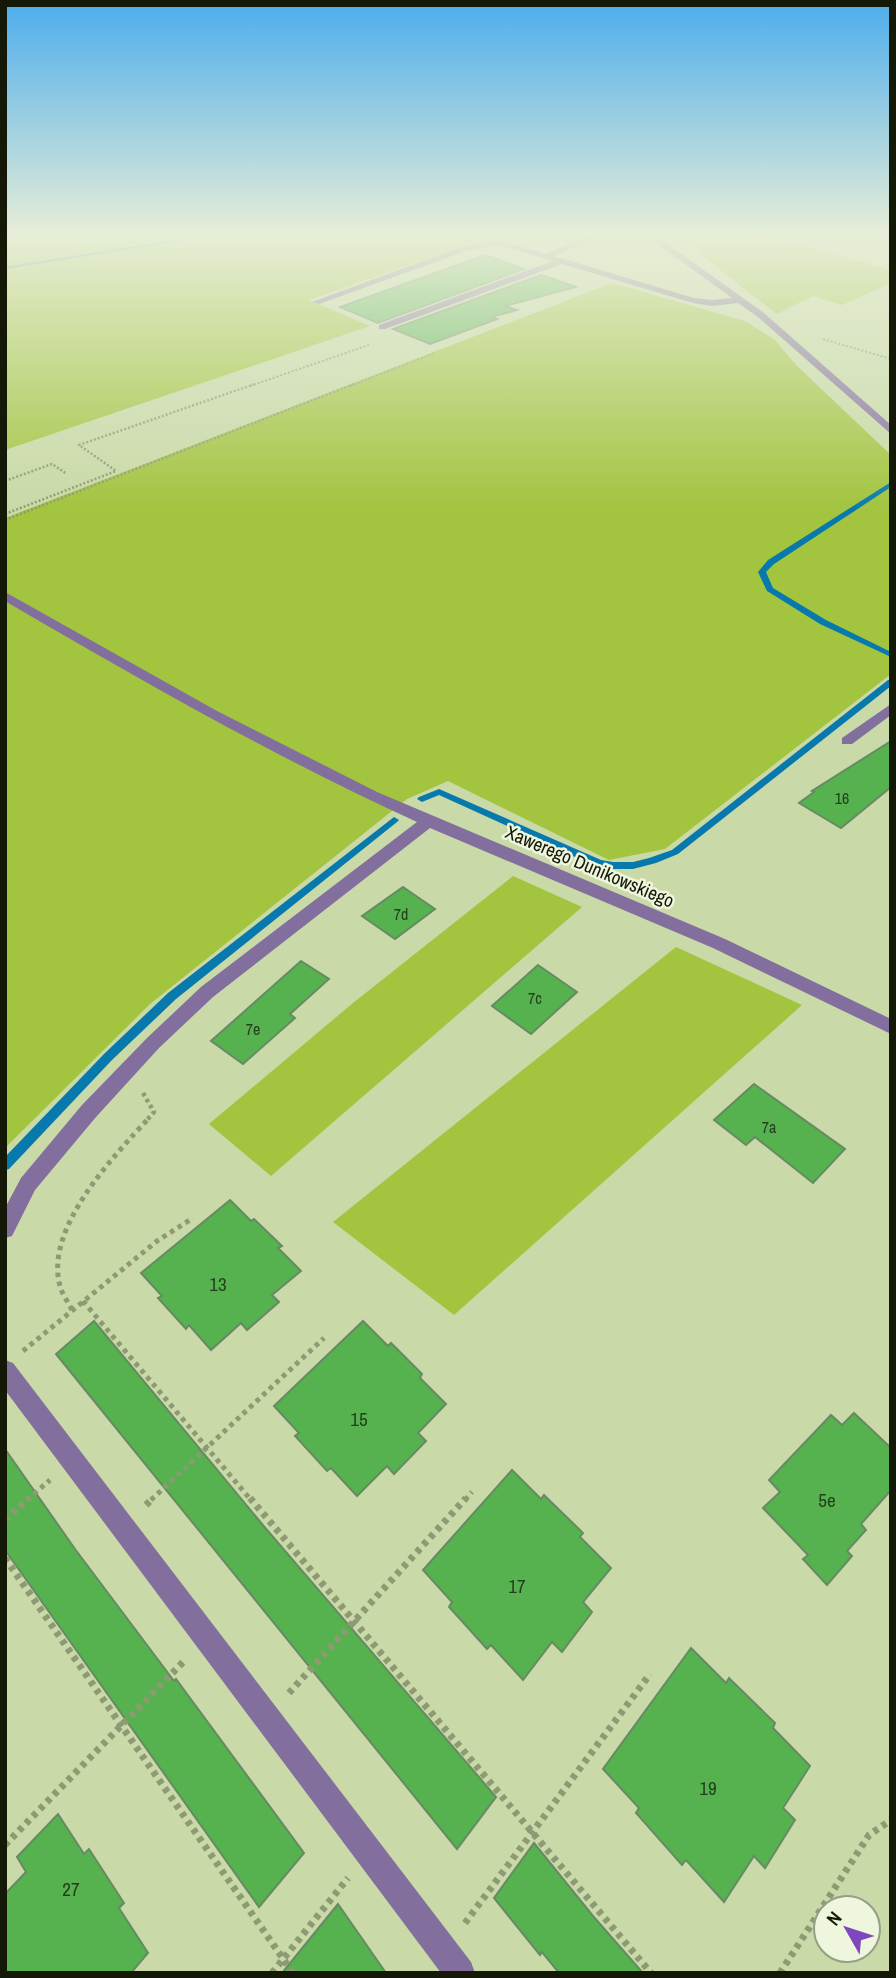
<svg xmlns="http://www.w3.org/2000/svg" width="896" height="1978" viewBox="0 0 896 1978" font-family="'Archivo Narrow',sans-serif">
<rect width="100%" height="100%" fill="#c9d9a7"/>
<!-- green -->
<g fill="#a2c43f">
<polygon points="5,233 445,233 475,242 309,300 370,326 5,450"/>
<polygon points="673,233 761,233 891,270 891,283 842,305 813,296 777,314"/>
<polygon points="612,283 745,321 775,340 797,366 891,455 891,674 665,849 609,860 448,781 407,799 150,1004 5,1148 5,518"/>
<polygon points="513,876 582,907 271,1176 209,1124 353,1003"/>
<polygon points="676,947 802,1005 454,1315 333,1222"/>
</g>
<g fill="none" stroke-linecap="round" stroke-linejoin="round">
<!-- stream -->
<g fill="#0879ad" fill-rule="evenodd">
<polygon points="217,233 230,233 5,269 5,267"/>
<polygon points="891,482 891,487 774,564 766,572 773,588 826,620 891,652 891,657 820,624 767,591 758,572 768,560"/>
<polygon points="888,680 891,680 891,686 678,854 656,863 633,869 613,869 601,867 586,862 439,795 422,802 417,799 419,797 439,789 601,860 613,862 633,862 649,858 672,850"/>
<polygon points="394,817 399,820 397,822 176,999 112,1060 9,1169 5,1170 5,1157 104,1054 168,993"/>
</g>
</g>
<!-- building -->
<g fill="#55b24f" stroke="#678a64" stroke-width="2">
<polygon points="485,255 524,269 378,323 340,307"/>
<polygon points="541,275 576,287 505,306 517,310 491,317 497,319 430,344 393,329"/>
<polygon points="891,741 891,787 841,828 799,803 814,792 812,791"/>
<polygon points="403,887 435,909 395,939 362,916"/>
<polygon points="301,961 329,979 290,1014 295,1018 243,1064 211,1041"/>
<polygon points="538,965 577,992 531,1034 492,1006"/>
<polygon points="754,1084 845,1149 813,1183 755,1137 746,1145 714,1120"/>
<polygon points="230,1200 251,1221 254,1219 282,1246 278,1248 301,1271 272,1295 279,1302 247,1330 241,1323 211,1350 189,1325 186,1329 158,1298 162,1296 141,1273"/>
<polygon points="94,1321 262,1524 496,1797 457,1849 56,1354"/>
<polygon points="363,1321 388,1346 391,1343 422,1374 420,1378 446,1404 418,1433 426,1441 394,1474 387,1466 357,1496 331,1468 327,1471 295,1436 299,1433 274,1406"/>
<polygon points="854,1413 891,1448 891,1490 861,1524 866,1530 847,1551 852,1556 827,1585 803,1559 808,1555 763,1508 780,1492 769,1480 831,1415 842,1425"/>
<polygon points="5,1449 75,1549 174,1681 176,1679 304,1853 259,1907 5,1550"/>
<polygon points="512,1470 541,1499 544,1495 583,1533 580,1537 611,1568 583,1602 592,1612 562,1652 552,1642 523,1680 491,1645 487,1649 449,1607 452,1602 423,1570"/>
<polygon points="691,1648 726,1683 729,1678 775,1723 773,1728 810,1766 783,1808 795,1820 765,1868 754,1856 724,1902 686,1860 682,1865 636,1813 639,1808 603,1769"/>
<polygon points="58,1814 84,1854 89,1849 124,1903 119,1908 148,1953 131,1973 5,1973 5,1894 26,1872 17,1857"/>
<polygon points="534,1843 593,1916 643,1973 559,1973 542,1952 540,1955 494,1898"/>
<polygon points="338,1904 386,1973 282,1973"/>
</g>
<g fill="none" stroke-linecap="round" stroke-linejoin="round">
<!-- path-far4 -->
<g stroke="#8e9a73" stroke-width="2" stroke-dasharray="2 2" stroke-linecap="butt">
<polyline points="823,339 891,359"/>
<polyline points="250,386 369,345"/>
<polyline points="350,386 435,353"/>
</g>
<!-- path-far3 -->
<g stroke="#8e9a73" stroke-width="2.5" stroke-dasharray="2 2" stroke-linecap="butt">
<polyline points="5,481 52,464 67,474"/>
<polyline points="5,514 116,471 79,445 255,384"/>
<polyline points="5,520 354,384"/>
</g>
<!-- path-far2 -->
<polyline stroke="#8e9a73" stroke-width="4.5" stroke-dasharray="3.5 3.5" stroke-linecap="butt" points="143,1093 154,1112 147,1120"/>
<!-- path-far1 -->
<g stroke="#8e9a73" stroke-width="5" stroke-dasharray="4.5 4.5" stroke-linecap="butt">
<polyline points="83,1301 251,1500"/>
<path d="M72 1310C68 1302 62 1294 60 1286 44 1228 114 1156 149 1118"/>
<polyline points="23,1351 157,1241 193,1218"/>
<polyline points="27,1500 50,1480"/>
<polyline points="151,1500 324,1338"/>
<polyline points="465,1500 472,1492"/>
</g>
<!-- path -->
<g stroke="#8e9a73" stroke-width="7" stroke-dasharray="5 5" stroke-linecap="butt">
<polyline points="250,1498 651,1973"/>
<polyline points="146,1505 153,1498"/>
<polyline points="5,1520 29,1498"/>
<polyline points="5,1558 293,1973"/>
<polyline points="289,1693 466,1498"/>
<polyline points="5,1845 185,1660"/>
<polyline points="465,1923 650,1674"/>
<polyline points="272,1973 348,1878"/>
<polyline points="780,1973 869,1835 891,1820"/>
</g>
<!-- minor -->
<g fill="#826f9e" fill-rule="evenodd">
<polygon points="463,233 477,233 546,254 583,237 614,233 589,241 554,256 694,298 712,300 732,298 642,233 652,233 764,313 891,425 891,434 758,317 738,303 712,306 693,303 562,264 385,329 379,329 379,325 553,261 498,245 466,251 319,304 312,302 461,247 489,242"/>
<polygon points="879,233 891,233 891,238 880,235"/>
<path d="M5 592 217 711 377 792 725 939 891 1019V1034L713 948 430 828 213 997 159 1048 96 1117 35 1190 12 1236 5 1238V1208L21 1178 82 1105 147 1038 201 987 417 822C275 757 140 680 5 601Z"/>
<polygon points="891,704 891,715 852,744 842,744 842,738"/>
<polygon points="5,1360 13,1363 471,1962 475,1973 441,1973 5,1390"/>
</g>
</g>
<!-- sky -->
<linearGradient id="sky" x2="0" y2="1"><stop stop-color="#4caded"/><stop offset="0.46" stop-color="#e7eed7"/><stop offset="1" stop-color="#e7eed7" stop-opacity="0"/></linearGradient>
<rect width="896" height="510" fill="url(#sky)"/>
<g text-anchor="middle" stroke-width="5" stroke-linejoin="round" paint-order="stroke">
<!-- number labels -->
<g font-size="16" fill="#243f19">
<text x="842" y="804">16</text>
<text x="401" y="920">7d</text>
<text x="535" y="1004">7c</text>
<text x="253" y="1035">7e</text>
<text x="769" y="1133">7a</text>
</g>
<!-- street labels -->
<g font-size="19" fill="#141907" stroke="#eef6dd">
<text transform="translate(590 866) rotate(23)" y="7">Xawerego Dunikowskiego</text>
</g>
<!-- near-number labels -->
<g font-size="19" fill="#243f19">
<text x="218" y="1291">13</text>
<text x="359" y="1426">15</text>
<text x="827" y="1507">5e</text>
<text x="517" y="1593">17</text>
<text x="708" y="1795">19</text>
<text x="71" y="1896">27</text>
</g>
</g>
<!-- border -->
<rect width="896" height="1978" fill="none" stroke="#141907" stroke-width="14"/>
<!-- north arrow -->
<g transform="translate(847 1929) rotate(309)"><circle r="33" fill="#eef6dd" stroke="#979e87" stroke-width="2"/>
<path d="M0-5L12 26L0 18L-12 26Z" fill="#7f47bd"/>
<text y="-10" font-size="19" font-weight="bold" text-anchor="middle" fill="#141907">N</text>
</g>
</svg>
